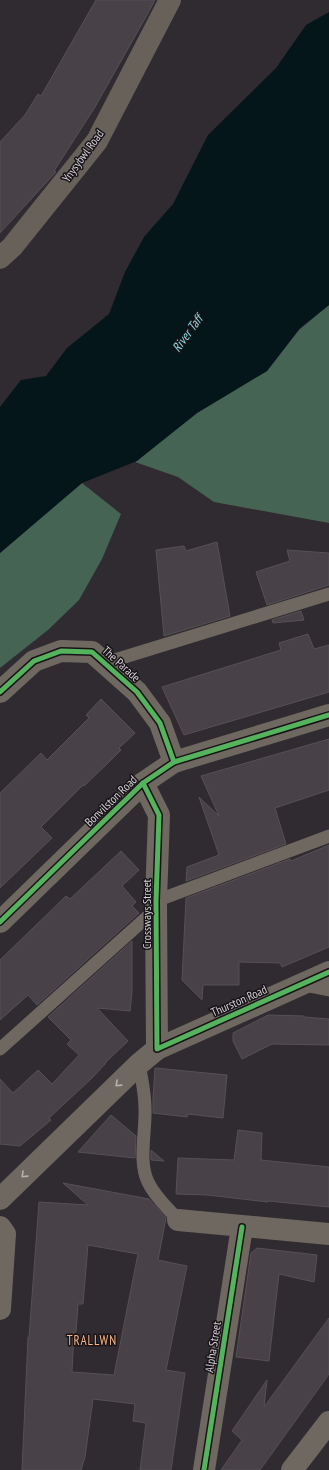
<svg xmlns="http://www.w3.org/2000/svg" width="329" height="1470" viewBox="0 0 329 1470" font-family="'PT Sans Narrow',sans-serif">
<rect width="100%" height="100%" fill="#302b30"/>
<!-- forest -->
<g fill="#466454">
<polygon points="329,305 329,523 214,502 178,477 135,462 197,413 267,371 299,330"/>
<polygon points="82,483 121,514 102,559 79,600 48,630 0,668 0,553"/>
</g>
<!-- water -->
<polygon fill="#041619" points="329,12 329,305 300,328 267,371 197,413 137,461 82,483 0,553 0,407 21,380 46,376 67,348 109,314 125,272 144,237 173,204 208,135 276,68 306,25"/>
<!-- building -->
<g fill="#484148" stroke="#555155" fill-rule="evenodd">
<polygon points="96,0 155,0 147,15 95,107 54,171 56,172 0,233 0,142 25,115 38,94 41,96"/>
<polygon points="217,542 230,616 164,636 156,550 184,546 186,551"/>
<polygon points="287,550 329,553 329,585 267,605 256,572 290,561"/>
<polygon points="301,611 304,620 273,623 272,620"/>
<polygon points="308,634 314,649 329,645 329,692 184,735 162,687 281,650 279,643"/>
<polygon points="101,699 135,733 119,748 121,750 107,764 84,786 83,785 41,827 52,838 0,888 0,793 41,753 47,760 89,718 86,715"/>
<polygon points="329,739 329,790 275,808 286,844 186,881 187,867 219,855 199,797 219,816 201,776"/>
<polygon points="329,845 329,947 282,967 280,963 239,962 239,985 203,985 202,1000 182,980 186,898 290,859 291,861"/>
<polygon points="121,851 139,870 122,886 136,902 132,906 139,913 37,1005 28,995 0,1020 0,960 66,896 70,899"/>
<polygon points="132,941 132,992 130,1011 97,1008 128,1041 105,1063 106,1063 92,1078 49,1118 51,1120 20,1146 0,1144 0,1079 13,1093 38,1070 52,1084 79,1055 67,1044 71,1040 48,1017"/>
<polygon points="268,1015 304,1016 304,1017 329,1019 329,1045 272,1044 242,1059 233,1041 233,1033"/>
<polygon points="155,1068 227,1075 223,1118 188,1114 187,1117 153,1113 153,1098"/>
<polygon points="111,1115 136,1136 135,1158 78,1152"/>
<polygon points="238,1130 262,1133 261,1160 329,1167 329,1207 268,1201 268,1202 207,1195 176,1194 178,1158 234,1160"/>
<polygon points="151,1150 164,1161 151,1160"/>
<path d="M63 1183 149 1199 166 1218 158 1260 187 1266 166 1370 185 1373 171 1470H140L146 1423 133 1421 135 1404 93 1399 85 1457 81 1470H22L28 1337H29L39 1202 88 1205ZM88 1245 138 1254 114 1375 72 1372 74 1332H76L78 1304H83Z"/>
<polygon points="257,1248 317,1255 314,1282 279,1274 269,1361 236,1357 251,1253"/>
<polygon points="329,1318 329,1374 260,1470 221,1470 242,1440 232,1431 267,1380 264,1407"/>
</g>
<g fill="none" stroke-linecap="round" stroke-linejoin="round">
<!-- lane -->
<g stroke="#6e6860" stroke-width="13">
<polyline points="105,663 329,594"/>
<polyline points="156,901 329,836"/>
<polyline points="304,985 329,990"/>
<polyline points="0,1049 156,909"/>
<path d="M139 1064C142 1079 145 1094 145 1109 146 1131 138 1162 148 1182 155 1197 168 1208 178 1220"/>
</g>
<!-- street -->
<g stroke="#6e6860" stroke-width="22">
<polyline points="0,692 34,661 61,651 92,652 137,692 160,723 174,762"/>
<polyline points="143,783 159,815 156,901 157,1049"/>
<polyline points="0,922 143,783 174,762 329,715"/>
<polyline points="0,1199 139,1064 157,1049 329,972"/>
<polyline points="178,1220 329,1234"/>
<polyline points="0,1227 5,1234 0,1309"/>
<polyline points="204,1470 242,1227"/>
<polyline points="292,1470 329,1422"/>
</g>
<!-- secondary -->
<polyline stroke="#67615a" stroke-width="22" points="0,258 12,247 97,141 170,0"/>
<defs>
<g id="cycleway">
<polyline points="0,692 34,661 61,651 92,652 137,692 160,723 174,762"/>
<polyline points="143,783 159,815 156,901 157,1049 329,972"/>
<polyline points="0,922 143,783 174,762 329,715"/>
<polyline points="204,1470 242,1227"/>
</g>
</defs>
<!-- cycleway casing -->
<use href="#cycleway" stroke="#171317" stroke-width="8"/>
<!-- cycleway -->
<use href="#cycleway" stroke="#56b35d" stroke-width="5"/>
</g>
<!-- one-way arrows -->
<defs><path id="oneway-chevron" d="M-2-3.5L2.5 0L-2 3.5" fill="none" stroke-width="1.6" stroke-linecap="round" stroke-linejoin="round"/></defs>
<g stroke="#b8b2b4">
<use href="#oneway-chevron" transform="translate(118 1084) rotate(136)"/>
<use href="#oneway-chevron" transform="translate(24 1175) rotate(136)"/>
</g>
<g text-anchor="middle" stroke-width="3" stroke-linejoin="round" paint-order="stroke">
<!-- street labels -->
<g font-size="12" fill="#d7d2d8" stroke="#171317">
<text transform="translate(83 156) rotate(-54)" y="4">Ynysybwl Road</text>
<text transform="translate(121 664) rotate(42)" y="4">The Parade</text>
<text transform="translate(111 801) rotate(-44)" y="4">Bonvilston Road</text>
<text transform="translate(147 914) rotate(-90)" y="4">Crossways Street</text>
<text transform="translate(239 1001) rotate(-24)" y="4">Thurston Road</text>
<text transform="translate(213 1347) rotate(-81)" y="4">Alpha Street</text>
</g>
<!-- water labels -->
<g font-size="13" font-style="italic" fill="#87d7e1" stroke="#171317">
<text transform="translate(187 333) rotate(-54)" y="5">River Taff</text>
</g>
<!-- neighbourhood labels -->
<g font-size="13" letter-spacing="1" fill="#f9b587" stroke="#171317">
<text x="92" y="1345">TRALLWN</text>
</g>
</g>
</svg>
